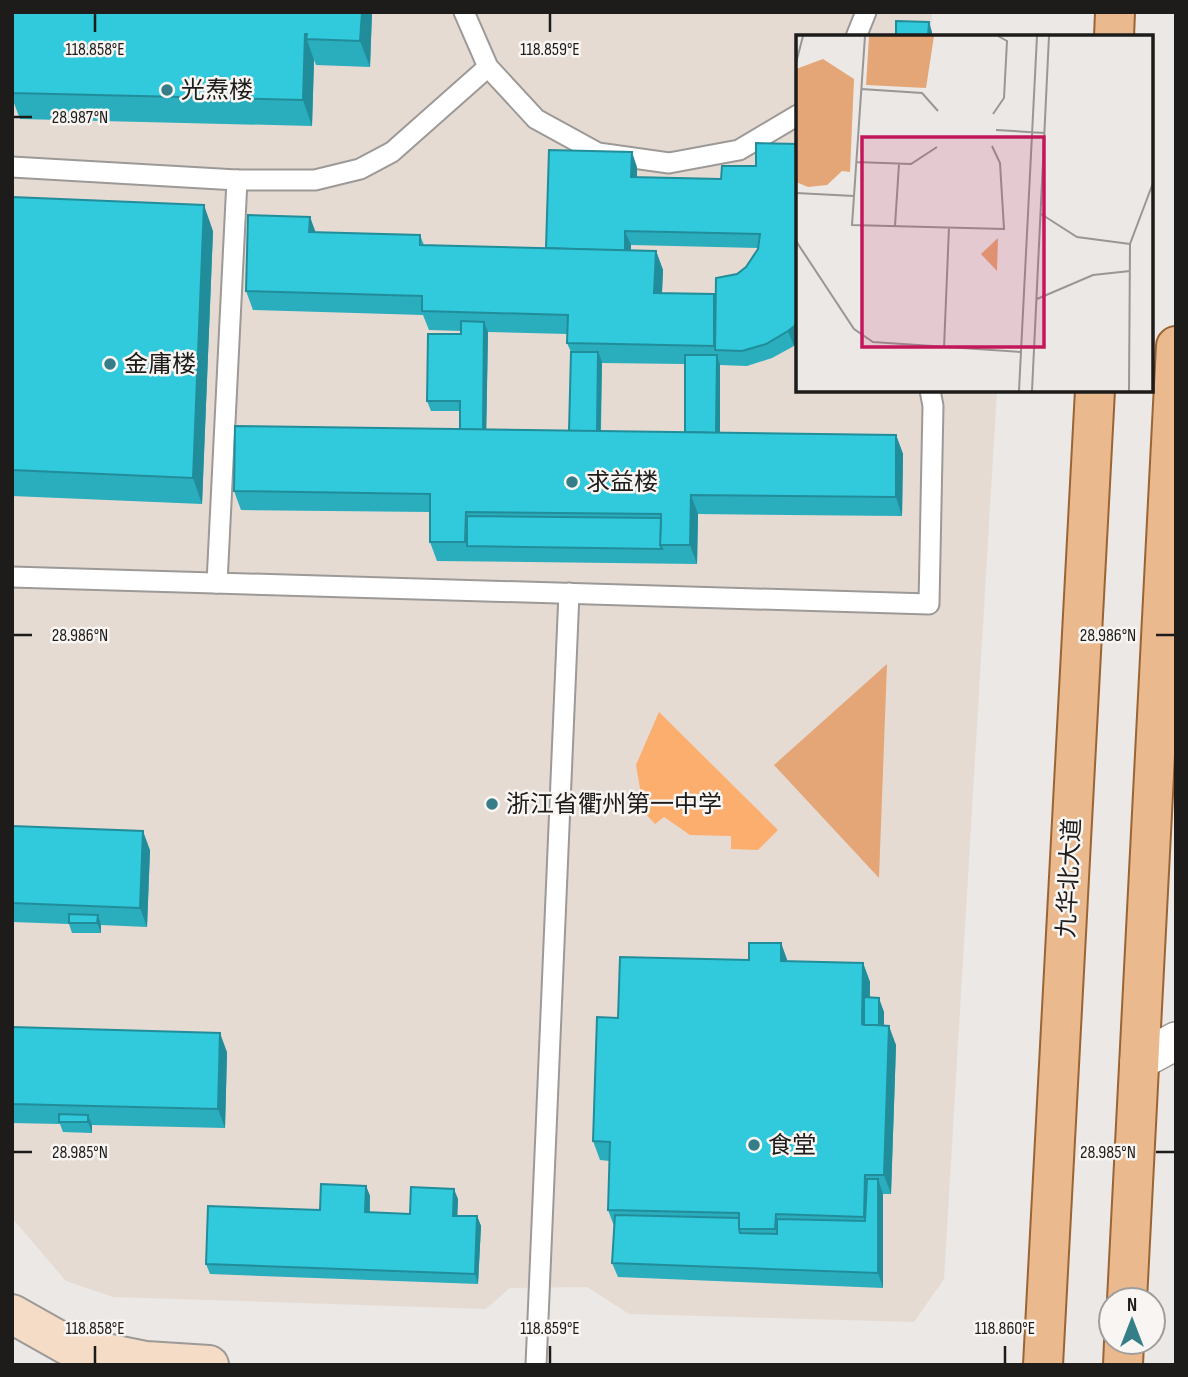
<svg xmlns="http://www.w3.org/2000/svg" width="1188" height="1377" viewBox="0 0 1188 1377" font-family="'Sofia Sans Condensed','Noto Sans SC',sans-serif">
<rect width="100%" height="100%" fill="#ebe8e5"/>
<!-- built -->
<polygon fill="#e5dbd3" points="12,12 932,12 931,37 798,37 798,390 997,390 944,1279 914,1322 629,1314 587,1287 510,1288 486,1309 113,1297 66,1281 12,1218"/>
<!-- green -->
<polygon fill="#e4a676" points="887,664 879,878 774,765"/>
<!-- water -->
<polygon fill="#fcae6e" points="659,712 778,830 758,850 731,849 731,836 690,835 664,817 655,824 644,812 636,765"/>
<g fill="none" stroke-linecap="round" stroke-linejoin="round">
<defs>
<g id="lane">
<polyline points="464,12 488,67 536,119 598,153 669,163 739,150 798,115"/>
<polyline points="856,37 866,12"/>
<polyline points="12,167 237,180 315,180 360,169 392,152 488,67"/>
<polyline points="12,577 929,604 933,406 930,390"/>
<polyline points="217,583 237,180"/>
<polyline points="536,1365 569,593"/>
</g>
<polyline id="street" points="1139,1061 1176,1041"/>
<polyline id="secondary" points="12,1314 67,1345 146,1361 209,1365"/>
<g id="primary">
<polyline points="1114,37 1115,12"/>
<polyline points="1127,1300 1176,346"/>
<polyline points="1043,1365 1095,390"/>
<polyline points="1123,1365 1124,1342"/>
</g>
</defs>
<!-- lane casing -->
<use href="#lane" stroke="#9c9997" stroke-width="23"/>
<!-- street casing -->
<use href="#street" stroke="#9c9997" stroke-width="40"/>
<!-- secondary casing -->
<use href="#secondary" stroke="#9c9997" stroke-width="42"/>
<!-- primary casing -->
<use href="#primary" stroke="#9a6434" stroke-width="42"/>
<!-- lane -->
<use href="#lane" stroke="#fff" stroke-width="19"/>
<!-- street -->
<use href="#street" stroke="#fff" stroke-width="37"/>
<!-- secondary -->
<use href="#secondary" stroke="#f5dcc6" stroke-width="38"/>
<!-- primary -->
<use href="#primary" stroke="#ebb98e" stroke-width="38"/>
</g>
<!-- wall -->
<g fill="#2aadbd" fill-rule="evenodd">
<polygon points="12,12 372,12 370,67 316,65 314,60 312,126 20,119 12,98"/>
<path d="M798 144V342L794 346 772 358 747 366 720 365V433L896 435 903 454 902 516 698 514 697 564 437 561 430 542V512L241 510 234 491 460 429V411H431L427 401 461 334V331L429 330 423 315 253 310 246 291 310 217 315 232 420 235 424 245 546 248 637 167V178L721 179 756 166ZM631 245 758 248 746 267 715 297 662 293 663 270 656 251H631ZM488 332 568 334 567 343 571 352 569 431 486 430ZM602 363 685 364V432L601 431Z"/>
<polygon points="12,197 213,231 202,504 12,496"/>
<polygon points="12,826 150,850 147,927 101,925 101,933 72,933 69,924 12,922"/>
<polygon points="781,943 787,961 863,963 870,982 870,997 884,1012 884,1025 896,1045 891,1194 883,1194 883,1288 618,1277 612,1263 614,1226 608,1210 610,1161 600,1160 593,1141 618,1018 749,960"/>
<polygon points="12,1027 227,1052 225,1128 92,1125 92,1133 63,1132 60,1124 12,1123"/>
<polygon points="366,1186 370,1196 370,1212 410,1214 458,1199 457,1216 477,1216 481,1226 478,1284 210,1274 206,1264 320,1210"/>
</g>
<!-- shaded-wall -->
<g fill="#228d9a">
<polygon points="362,12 372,12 370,67 360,41"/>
<polygon points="929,22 932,32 932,37 928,37"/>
<polygon points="305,34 314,60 312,126 303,100"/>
<polygon points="632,152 637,167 637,192 631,177"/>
<polygon points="204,205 213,231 202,504 193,478"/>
<polygon points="310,217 317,236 309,232"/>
<polygon points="625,231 631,245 630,269 625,255"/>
<polygon points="656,251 663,270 661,312 654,293"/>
<polygon points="484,322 488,332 486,448 482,438"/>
<polygon points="798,323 798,342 794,346 788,331"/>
<polygon points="598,352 602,362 600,450 597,440"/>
<polygon points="717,355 720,365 720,451 716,441"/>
<polygon points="896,435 903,454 902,516 896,497"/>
<polygon points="691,495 698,514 697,564 690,545"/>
<polygon points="466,512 472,531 467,546 465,542"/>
<polygon points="143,831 150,850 147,927 140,908"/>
<polygon points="98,915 101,925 101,933 97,923"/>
<polygon points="781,943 788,962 781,961"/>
<polygon points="863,963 870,982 869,1029 862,1024"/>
<polygon points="879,998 884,1012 884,1044 879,1029"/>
<polygon points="889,1026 896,1045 891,1194 884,1175"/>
<polygon points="220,1033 227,1052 225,1128 218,1109"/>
<polygon points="88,1115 92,1125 92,1133 88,1122"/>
<polygon points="865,1175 872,1194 871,1236 864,1217"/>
<polygon points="878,1179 883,1194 883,1288 878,1273"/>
<polygon points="366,1186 370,1196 369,1222 365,1212"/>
<polygon points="454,1189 458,1199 457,1226 453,1216"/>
<polygon points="477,1216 481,1226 478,1284 475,1274"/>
</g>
<!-- building -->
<g fill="#31c9dc" stroke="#228d9a" stroke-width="2">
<polygon points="12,12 362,12 360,41 306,39 307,34 305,34 303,100 12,93"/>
<polygon points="896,21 929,22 928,37 896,37"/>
<polygon points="756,143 798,144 798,323 788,331 766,344 742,351 715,350 716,278 737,274 746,267 758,249 760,234 625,231 625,251 546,248 549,150 632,152 631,177 721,179 722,166 756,166"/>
<polygon points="12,197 204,205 193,478 12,470"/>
<polygon points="248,215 310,217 309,232 420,235 420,245 656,251 654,293 714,294 714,346 567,343 568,315 422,311 422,296 246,291"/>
<polygon points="461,321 484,322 483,430 460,429 460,401 427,401 428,334 461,334"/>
<polygon points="571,352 598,352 597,431 569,431"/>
<polygon points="685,355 717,355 716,433 685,432"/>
<polygon points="235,426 896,435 896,497 691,495 690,545 660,545 661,514 466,512 465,542 430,542 430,494 234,491"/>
<polygon points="467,516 661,518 660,545 662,549 467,546"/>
<polygon points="12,826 143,831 140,908 12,903"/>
<polygon points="69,914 98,915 97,923 69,923"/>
<polygon points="749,943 781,943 781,961 863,963 862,1024 889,1026 884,1175 865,1175 864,1217 776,1214 775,1229 739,1229 739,1213 608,1210 610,1142 593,1141 597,1017 618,1018 620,957 749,960"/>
<polygon points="864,997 879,998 879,1025 864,1025"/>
<polygon points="12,1027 220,1033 218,1109 12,1104"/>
<polygon points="59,1114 88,1115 88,1122 59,1122"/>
<polygon points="867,1179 878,1179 878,1273 612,1263 615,1215 739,1218 739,1229 740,1233 777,1234 777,1219 865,1221"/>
<polygon points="321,1184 366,1186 365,1212 410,1214 411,1187 454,1189 453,1216 477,1216 475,1274 206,1264 208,1206 320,1210"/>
</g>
<!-- ticks -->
<path fill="none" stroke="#1d1c1b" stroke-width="2.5" d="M95 14V32M550 14V32M14 117H32M14 635H32M1156 635H1174M14 1152H32M1156 1152H1174M95 1346V1363M550 1346V1363M1005 1346V1363"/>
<!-- markers -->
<g fill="#367e87" stroke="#f8f5f2" stroke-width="2.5">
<circle cx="167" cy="90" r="7"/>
<circle cx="110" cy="364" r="7"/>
<circle cx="572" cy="482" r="7"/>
<circle cx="492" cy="804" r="7"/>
<circle cx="754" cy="1145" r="7"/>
</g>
<g text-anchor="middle" stroke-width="5" stroke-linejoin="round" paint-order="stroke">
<!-- poi labels -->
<g font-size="24" fill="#1d1c1b" stroke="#f8f5f2" text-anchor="start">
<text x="181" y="98">光焘楼</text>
<text x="124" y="372">金庸楼</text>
<text x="586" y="490">求益楼</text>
<text x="506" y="812">浙江省衢州第一中学</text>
<text x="768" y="1153">食堂</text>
</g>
<!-- street labels -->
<g font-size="24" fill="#1d1c1b" stroke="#f8f5f2">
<text transform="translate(1069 878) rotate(-87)" y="8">九华北大道</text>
</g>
</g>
<!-- overview -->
<g transform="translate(796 35)">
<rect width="357" height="357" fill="#ebe8e5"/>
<path d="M73 1H138L130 53 70 50ZM27 24 58 44 54 137 46 136 31 150 12 152 0 147V34ZM202 203 201 236 185 219Z" fill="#e4a676"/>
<path fill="none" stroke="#999694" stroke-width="2" d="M69 1 56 190 208 194 204 128 196 111M0 28 7 1M65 54 126 58 142 76M197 79 208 63 211 6 202 1M200 95 249 98M60 127 115 129 141 112M0 158 58 161M245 179 281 202 334 209M99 191 103 129M0 206 58 294 77 307 225 317M241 264 297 240 334 236M148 313 153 192M223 356 241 1M236 356 253 1M333 356 334 209 357 148"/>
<path fill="#c2185b" fill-opacity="0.15" stroke="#c2185b" stroke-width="3.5" d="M66 102H248V312H66Z"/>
<rect width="357" height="357" fill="none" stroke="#1d1c1b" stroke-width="3.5"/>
</g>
<g font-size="18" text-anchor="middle" fill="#1d1c1b" stroke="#f8f5f2" stroke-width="5" stroke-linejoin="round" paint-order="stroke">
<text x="95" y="55">118.858°E</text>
<text x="550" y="55">118.859°E</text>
<text x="80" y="123">28.987°N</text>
<text x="80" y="641">28.986°N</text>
<text x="1108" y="641">28.986°N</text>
<text x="80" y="1158">28.985°N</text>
<text x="1108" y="1158">28.985°N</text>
<text x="95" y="1334">118.858°E</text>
<text x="550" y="1334">118.859°E</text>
<text x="1005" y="1334">118.860°E</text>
</g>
<!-- border -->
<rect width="1188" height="1377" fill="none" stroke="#1d1c1b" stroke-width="28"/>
<!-- north arrow -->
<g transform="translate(1132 1321)"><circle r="33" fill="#f8f5f2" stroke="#a09e9c" stroke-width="2"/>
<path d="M0-5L12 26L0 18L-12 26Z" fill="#367e87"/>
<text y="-10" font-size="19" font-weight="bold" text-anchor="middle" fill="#1d1c1b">N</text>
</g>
</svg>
